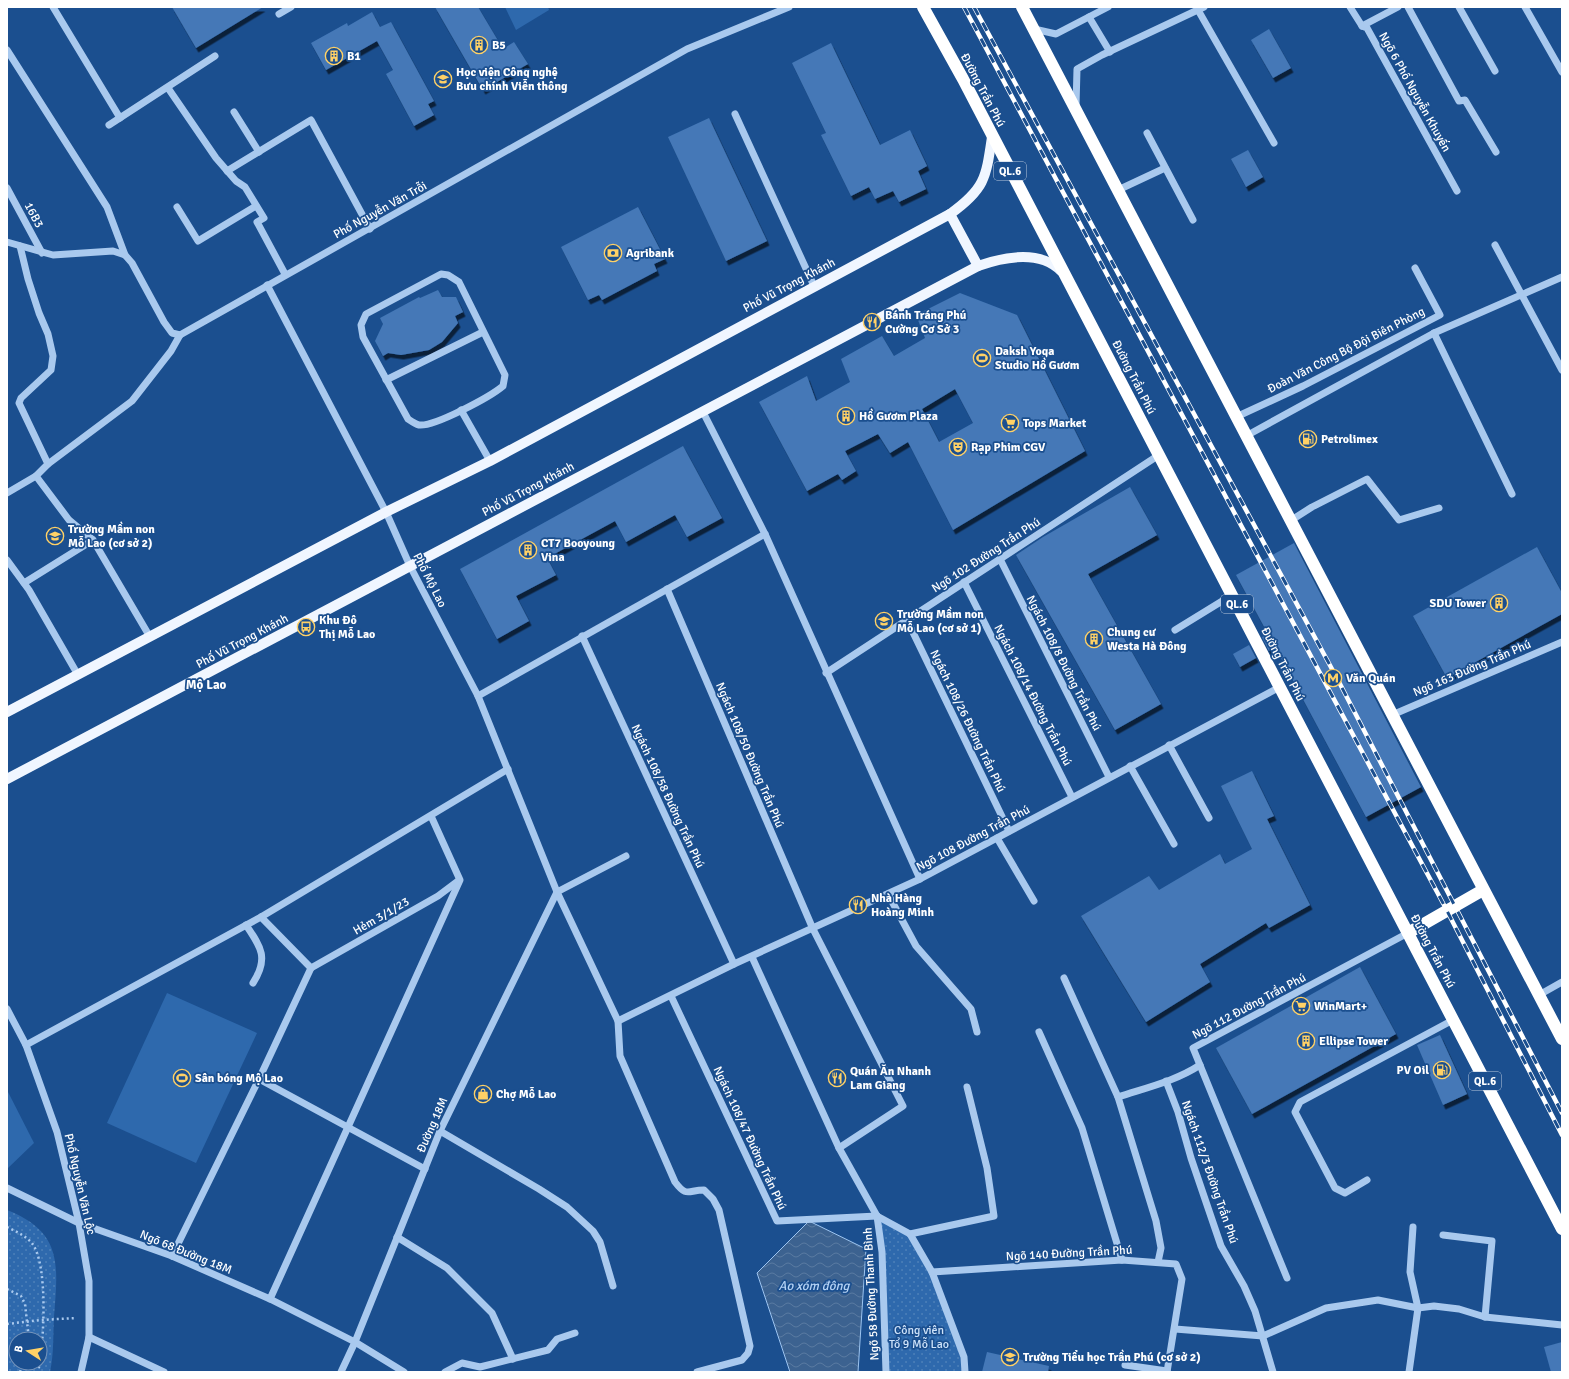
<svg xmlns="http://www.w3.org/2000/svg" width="1569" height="1379" viewBox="0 0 1569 1379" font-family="Signika,sans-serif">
<defs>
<pattern id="park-dots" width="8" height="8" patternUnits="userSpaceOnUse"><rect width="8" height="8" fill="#2e69ad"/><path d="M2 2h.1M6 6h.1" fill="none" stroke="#4d80b9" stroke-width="1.8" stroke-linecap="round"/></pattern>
<pattern id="water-waves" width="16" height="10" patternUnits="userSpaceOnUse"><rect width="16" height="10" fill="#3c6290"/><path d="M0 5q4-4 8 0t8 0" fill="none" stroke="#597aa1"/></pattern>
<filter id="shadow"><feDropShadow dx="2.5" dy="4.5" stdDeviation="0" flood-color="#0009"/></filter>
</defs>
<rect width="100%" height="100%" fill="#1b4f8f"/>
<!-- grass -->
<g fill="#2e69ad">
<polygon points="505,7 548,7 549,10 516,30"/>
<polygon points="167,993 257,1033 196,1163 107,1123"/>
<polygon points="7,1090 34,1143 7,1169"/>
</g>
<!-- park -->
<g fill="url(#park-dots)" fill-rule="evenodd">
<path d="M7 1210C63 1232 58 1265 54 1317 53 1335 54 1354 50 1372H7ZM16 1339H40V1363H16Z"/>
<polygon points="877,1216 910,1234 932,1272 964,1357 965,1372 886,1372"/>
</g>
<!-- water -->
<polygon fill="url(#water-waves)" stroke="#9cc4f0" points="809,1221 866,1249 858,1372 790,1372 757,1273"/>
<!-- building -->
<g fill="#4478b7" fill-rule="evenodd" filter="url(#shadow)">
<polygon points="172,7 263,7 196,48"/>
<polygon points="435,7 478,7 503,49 514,42 528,64 483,90"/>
<polygon points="372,12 380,27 391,22 434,101 428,104 434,115 414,126 386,74 393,70 377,41 326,70 311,43 347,23 348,26"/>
<polygon points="1269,29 1291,68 1273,78 1251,40"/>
<polygon points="831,43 880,145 910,130 927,166 918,171 926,189 899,202 893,191 875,199 869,187 851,196 821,135 826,133 792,63"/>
<polygon points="709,118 767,241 726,261 668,137"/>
<polygon points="1248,150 1263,177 1246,187 1231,159"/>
<polygon points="638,207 665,259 654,264 657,271 602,300 599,295 588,300 561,247"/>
<polygon points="438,290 442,297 456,297 463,312 455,316 458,323 442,342 429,350 401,355 388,353 383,356 375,341 383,324 380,318 419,297 420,298"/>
<path d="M960 293 1017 315 1085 451 953 530 908 442 890 453 878 434 845 451 856 471 842 480 838 474 807 491 759 402 807 376 816 401 850 382 841 359 882 336 894 356 925 338 916 315ZM955 389 973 423 939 442 922 409Z"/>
<polygon points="683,446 722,518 687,537 675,515 626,542 615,521 547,558 556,575 516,596 529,621 497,639 460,569"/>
<polygon points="1130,487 1157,535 1088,574 1161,704 1115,730 1016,555 1043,537"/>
<polygon points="1294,543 1421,787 1366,817 1275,647 1269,651 1262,637 1268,634 1236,575"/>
<polygon points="1537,547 1562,593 1562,614 1447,678 1413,616"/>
<polygon points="1249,645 1256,658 1240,667 1233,654"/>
<polygon points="1252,771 1274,816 1267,819 1310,905 1269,928 1266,923 1200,964 1210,982 1146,1022 1081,916 1149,876 1159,890 1220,854 1225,864 1252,849 1221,786"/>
<polygon points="1360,967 1396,1034 1252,1114 1216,1048"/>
<polygon points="1440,1035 1467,1094 1443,1105 1417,1045"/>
<polygon points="1562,1342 1562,1372 1551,1372 1544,1347"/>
<polygon points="987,1352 1049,1366 1048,1372 982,1372"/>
</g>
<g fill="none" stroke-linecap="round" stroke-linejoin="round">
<!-- path -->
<g stroke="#a9c9ee" stroke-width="2.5" stroke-dasharray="2 3" stroke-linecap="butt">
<path d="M7 1227C15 1231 24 1235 31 1242 49 1262 44 1345 38 1372"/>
<polyline points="7,1289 21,1296 25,1304 29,1339"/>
<polyline points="7,1324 41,1320 76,1318"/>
<polyline points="20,1372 23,1363"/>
</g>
<!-- minor -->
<g stroke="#a9c9ee" stroke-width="7">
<polyline points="53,7 120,118"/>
<polyline points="1350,7 1362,26 1367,28 1457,191"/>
<polyline points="1408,7 1459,101 1465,100 1496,152"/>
<polyline points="1459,7 1495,71"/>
<polyline points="1525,7 1562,72"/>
<polyline points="1198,10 1274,143"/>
<polyline points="279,14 291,7"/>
<polyline points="1089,17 1110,52"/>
<polyline points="1362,26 1398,7"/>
<polyline points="1034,29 1056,34 1108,7"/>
<polyline points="7,50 107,207 125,255"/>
<polyline points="168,88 216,158 236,181 245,187 264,218 257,222 285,274"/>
<polyline points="1076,106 1077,69 1102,55 1204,7"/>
<polyline points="234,112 259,152"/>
<polyline points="735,114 814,286"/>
<polyline points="109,125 215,56"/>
<polyline points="1147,133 1193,220"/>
<polyline points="227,171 311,120 370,229"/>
<polyline points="7,188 42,253"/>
<polyline points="1118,190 1165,168"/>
<polyline points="177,207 198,241 256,206"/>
<polyline points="7,242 53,255 113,251 125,255 132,263 164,322 172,333 180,335 687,49 789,7"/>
<polyline points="1495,245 1562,370"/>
<polyline points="20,246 28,279 39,313 48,334 53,356 51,370 21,398 19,403 48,464 36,476"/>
<path d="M441 274 448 275 459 282 505 375 503 386C490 397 434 427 419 425 415 424 411 421 408 419L363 337 361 325 366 314Z"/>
<polyline points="267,285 386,512 410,566 478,696 557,892 618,1021 734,964 920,879 1280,687"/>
<polyline points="1434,333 1512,494"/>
<polyline points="386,380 483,332"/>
<polyline points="461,410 490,461"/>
<polyline points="703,412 765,534 920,879"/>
<polyline points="1236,417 1303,386 1440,315 1415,268"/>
<polyline points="1246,436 1434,333 1562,277"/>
<polyline points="48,464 132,401 171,351 180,335"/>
<polyline points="7,493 36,476 69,520 93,540 150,637"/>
<polyline points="1290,521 1312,507 1367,479 1399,520 1439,508"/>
<polyline points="1000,559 1109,777"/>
<polyline points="7,560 29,590 78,675"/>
<polyline points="964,582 1072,797"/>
<polyline points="24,583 93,540"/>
<polyline points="667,589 813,929 903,1106 839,1148"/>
<polyline points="907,620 1009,831"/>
<polyline points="1175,630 1232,595"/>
<polyline points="582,636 734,964"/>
<polyline points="826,673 1159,455"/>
<polyline points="478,696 765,534"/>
<polyline points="1392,715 1562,642"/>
<polyline points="1169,745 1209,818"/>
<polyline points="1130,766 1174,844"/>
<polyline points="997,838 1034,901"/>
<polyline points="557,892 626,856"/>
<polyline points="888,894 916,946 971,1009 977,1032"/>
<path d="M246 925C261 947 269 958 253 983"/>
<polyline points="752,957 839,1148 877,1216 882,1252 886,1372"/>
<polyline points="311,968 438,896 458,881"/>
<polyline points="1064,978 1118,1097 1156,1221 1161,1248 1158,1262"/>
<polyline points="1539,995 1562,982"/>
<polyline points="671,996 777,1221 877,1216"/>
<polyline points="7,1009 26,1045 57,1132 79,1223 89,1281 89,1337 81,1372"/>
<path d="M618 1021 620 1056 675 1182C687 1198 688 1190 704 1190L713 1199 719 1210 750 1346 748 1353 742 1360 697 1372"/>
<polyline points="1039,1032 1082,1128 1122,1260"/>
<polyline points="26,1045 261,917 508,769"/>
<polyline points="259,1079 425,1169"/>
<polyline points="1166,1081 1178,1112 1191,1158 1221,1246 1244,1286 1255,1311 1273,1372"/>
<path d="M1118 1097C1145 1088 1176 1081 1200 1065"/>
<polyline points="440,1131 539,1189 567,1207 593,1231 600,1242 613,1286"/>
<polyline points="1367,1180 1345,1193 1335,1188 1295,1112 1300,1102 1453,1020"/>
<polyline points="7,1188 79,1223 172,1256 270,1299 355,1342 404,1372"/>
<polyline points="877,1216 910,1234 932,1272 964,1357 965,1372"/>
<polyline points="910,1234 994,1216 987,1168 967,1087"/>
<polyline points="1443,1235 1492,1241 1485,1317"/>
<polyline points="397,1237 447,1268 492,1313 513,1359"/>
<polyline points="172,1256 259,1079 311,968 261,917"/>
<polyline points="932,1272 1122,1260 1176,1264 1182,1279 1167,1372"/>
<polyline points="1287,1278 1193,1048 1408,933"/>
<polyline points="270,1299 460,880 431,816"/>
<polyline points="1175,1329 1263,1336 1326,1308 1378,1300 1418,1308 1434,1306 1459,1309 1485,1317 1562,1325"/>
<polyline points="89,1337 164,1372"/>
<polyline points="1125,1365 1167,1371"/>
<polyline points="341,1372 355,1342 440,1131 557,892"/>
<polyline points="445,1372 462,1363 480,1367 548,1350 557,1339 575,1333"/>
<polyline points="1409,1372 1418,1308 1410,1272 1413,1227"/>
</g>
<!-- major -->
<g stroke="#f0f6ff" stroke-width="10">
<polyline points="950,214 978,266"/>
<path d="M7 712 386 512 490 461 950 214C985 189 986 178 992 137"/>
<path d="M7 779 978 266C1004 257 1040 250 1061 271"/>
</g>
<!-- highway -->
<g stroke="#fff" stroke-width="12">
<polyline points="923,7 963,79 1562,1229"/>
<polyline points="1022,7 1562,1039"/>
<polyline points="1408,933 1483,890"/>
</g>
<defs>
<g id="rail">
<polyline points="964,7 1444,905 1562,1135"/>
<polyline points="974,7 1339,682 1562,1113"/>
</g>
</defs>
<!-- rail casing -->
<use href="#rail" stroke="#fff" stroke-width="4.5"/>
<!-- rail -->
<use href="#rail" stroke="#1b4f8f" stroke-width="3" stroke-dasharray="9" stroke-linecap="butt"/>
</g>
<!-- icons -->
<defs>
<symbol id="building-ring" viewBox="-11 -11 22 22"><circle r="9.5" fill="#1b4f8f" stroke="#ffd166" stroke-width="1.5"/><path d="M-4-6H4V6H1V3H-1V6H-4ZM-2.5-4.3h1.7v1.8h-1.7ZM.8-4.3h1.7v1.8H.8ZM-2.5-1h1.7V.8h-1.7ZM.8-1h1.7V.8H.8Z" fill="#ffd166"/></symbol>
<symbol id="university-ring" viewBox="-11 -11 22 22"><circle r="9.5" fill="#1b4f8f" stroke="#ffd166" stroke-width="1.5"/><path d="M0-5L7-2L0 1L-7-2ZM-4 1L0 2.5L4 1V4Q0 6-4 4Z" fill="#ffd166"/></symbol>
<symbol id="bank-ring" viewBox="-11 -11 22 22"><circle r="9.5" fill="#1b4f8f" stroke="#ffd166" stroke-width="1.5"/><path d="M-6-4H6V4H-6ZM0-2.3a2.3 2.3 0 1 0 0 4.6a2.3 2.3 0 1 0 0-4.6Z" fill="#ffd166"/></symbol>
<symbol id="restaurant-ring" viewBox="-11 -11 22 22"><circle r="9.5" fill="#1b4f8f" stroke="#ffd166" stroke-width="1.5"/><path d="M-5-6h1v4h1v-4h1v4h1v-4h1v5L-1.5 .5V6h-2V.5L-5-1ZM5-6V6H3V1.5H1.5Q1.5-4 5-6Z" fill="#ffd166"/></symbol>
<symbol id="stadium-ring" viewBox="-11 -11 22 22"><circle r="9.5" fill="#1b4f8f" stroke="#ffd166" stroke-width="1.5"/><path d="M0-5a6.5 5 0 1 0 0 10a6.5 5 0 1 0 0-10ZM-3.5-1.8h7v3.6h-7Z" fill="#ffd166"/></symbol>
<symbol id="supermarket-ring" viewBox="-11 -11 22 22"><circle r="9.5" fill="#1b4f8f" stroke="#ffd166" stroke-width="1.5"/><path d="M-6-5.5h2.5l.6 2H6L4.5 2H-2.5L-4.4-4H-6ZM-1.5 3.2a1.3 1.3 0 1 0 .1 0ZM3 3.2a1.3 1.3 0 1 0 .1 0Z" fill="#ffd166"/></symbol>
<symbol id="fuel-ring" viewBox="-11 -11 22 22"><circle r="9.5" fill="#1b4f8f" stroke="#ffd166" stroke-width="1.5"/><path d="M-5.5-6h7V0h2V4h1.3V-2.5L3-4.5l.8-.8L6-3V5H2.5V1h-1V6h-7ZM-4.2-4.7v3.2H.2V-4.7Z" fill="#ffd166"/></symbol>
<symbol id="theatre-ring" viewBox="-11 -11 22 22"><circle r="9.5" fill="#1b4f8f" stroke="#ffd166" stroke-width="1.5"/><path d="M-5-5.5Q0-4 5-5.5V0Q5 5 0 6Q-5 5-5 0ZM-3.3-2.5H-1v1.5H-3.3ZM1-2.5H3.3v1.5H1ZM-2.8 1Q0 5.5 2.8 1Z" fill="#ffd166"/></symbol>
<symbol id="school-ring" viewBox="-11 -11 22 22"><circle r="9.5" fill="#1b4f8f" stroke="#ffd166" stroke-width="1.5"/><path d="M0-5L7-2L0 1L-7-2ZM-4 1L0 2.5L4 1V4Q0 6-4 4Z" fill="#ffd166"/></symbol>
<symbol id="bus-ring" viewBox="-11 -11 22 22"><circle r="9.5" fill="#1b4f8f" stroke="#ffd166" stroke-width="1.5"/><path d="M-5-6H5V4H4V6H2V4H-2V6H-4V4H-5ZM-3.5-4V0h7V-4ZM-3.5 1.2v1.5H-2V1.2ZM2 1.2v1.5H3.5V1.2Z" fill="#ffd166"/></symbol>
<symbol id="metro-ring" viewBox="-11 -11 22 22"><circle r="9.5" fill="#1b4f8f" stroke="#ffd166" stroke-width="1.5"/><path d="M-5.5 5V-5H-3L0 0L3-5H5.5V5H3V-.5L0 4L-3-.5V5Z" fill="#ffd166"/></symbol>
<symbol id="shop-ring" viewBox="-11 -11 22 22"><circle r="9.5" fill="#1b4f8f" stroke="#ffd166" stroke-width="1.5"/><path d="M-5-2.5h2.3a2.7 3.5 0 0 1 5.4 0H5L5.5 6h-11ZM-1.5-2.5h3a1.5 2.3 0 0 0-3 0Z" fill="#ffd166"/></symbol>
</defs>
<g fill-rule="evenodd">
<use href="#building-ring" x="469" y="35" width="20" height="20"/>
<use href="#building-ring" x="324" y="46" width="20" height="20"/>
<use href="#university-ring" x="433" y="69" width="20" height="20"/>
<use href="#bank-ring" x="603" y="243" width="20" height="20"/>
<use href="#restaurant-ring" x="862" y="312" width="20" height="20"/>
<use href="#stadium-ring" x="972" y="348" width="20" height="20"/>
<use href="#building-ring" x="836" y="406" width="20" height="20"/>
<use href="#supermarket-ring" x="1000" y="413" width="20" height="20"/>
<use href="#fuel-ring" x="1298" y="429" width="20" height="20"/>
<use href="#theatre-ring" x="948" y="437" width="20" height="20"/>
<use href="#school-ring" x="45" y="526" width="20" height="20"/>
<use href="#building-ring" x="518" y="540" width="20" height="20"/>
<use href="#building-ring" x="1489" y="593" width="20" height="20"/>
<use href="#school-ring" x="874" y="611" width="20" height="20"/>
<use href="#bus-ring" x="296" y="617" width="20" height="20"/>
<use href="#building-ring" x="1084" y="629" width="20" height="20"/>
<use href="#metro-ring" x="1323" y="668" width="20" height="20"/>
<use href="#restaurant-ring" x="848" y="895" width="20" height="20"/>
<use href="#supermarket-ring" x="1291" y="996" width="20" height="20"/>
<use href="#building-ring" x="1296" y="1031" width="20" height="20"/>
<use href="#fuel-ring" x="1432" y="1060" width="20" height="20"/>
<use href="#stadium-ring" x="172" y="1068" width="20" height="20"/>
<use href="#restaurant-ring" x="827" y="1068" width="20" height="20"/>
<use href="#shop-ring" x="473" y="1084" width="20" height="20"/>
<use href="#school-ring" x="1000" y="1347" width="20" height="20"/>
</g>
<g text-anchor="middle" stroke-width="3.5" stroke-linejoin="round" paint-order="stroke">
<!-- shield labels -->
<g fill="#1b4f8f" stroke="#bbcadd" stroke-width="1">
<rect x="994" y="162" width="32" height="18" rx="3"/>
<rect x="1221" y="595" width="32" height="18" rx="3"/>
<rect x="1469" y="1072" width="32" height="18" rx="3"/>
</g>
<g font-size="11" font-weight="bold" fill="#fff">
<text x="1010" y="175">QL.6</text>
<text x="1237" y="608">QL.6</text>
<text x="1485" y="1085">QL.6</text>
</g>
<!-- poi labels -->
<g font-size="12" font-weight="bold" fill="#fff" stroke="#1b4f8f" text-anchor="start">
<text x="492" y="49">B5</text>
<text x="347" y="60">B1</text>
<text x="456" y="76">Học viện Công nghệ<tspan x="456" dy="14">Bưu chính Viễn thông</tspan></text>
<text x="626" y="257">Agribank</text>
<text x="885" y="319">Bánh Tráng Phú<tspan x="885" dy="14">Cường Cơ Sở 3</tspan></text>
<text x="995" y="355">Daksh Yoga<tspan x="995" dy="14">Studio Hồ Gươm</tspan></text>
<text x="859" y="420">Hồ Gươm Plaza</text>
<text x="1023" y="427">Tops Market</text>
<text x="1321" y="443">Petrolimex</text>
<text x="971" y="451">Rạp Phim CGV</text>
<text x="68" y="533">Trường Mầm non<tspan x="68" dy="14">Mỗ Lao (cơ sở 2)</tspan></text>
<text x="541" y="547">CT7 Booyoung<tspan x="541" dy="14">Vina</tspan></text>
<text x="1486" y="607" text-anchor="end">SDU Tower</text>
<text x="897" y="618">Trường Mầm non<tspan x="897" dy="14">Mỗ Lao (cơ sở 1)</tspan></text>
<text x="319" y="624">Khu Đô<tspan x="319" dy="14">Thị Mỗ Lao</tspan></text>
<text x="1107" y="636">Chung cư<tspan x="1107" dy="14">Westa Hà Đông</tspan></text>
<text x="1346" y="682">Văn Quán</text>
<text x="871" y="902">Nhà Hàng<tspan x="871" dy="14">Hoàng Minh</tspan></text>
<text x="1314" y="1010">WinMart+</text>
<text x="1319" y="1045">Ellipse Tower</text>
<text x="1429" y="1074" text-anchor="end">PV Oil</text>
<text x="850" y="1075">Quán Ăn Nhanh<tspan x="850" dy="14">Lam Giang</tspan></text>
<text x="195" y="1082">Sân bóng Mộ Lao</text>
<text x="496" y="1098">Chợ Mỗ Lao</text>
<text x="1023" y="1361">Trường Tiểu học Trần Phú (cơ sở 2)</text>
</g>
<!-- street labels -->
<g font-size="12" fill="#fff" stroke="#1b4f8f">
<text transform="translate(983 90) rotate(62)" y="4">Đường Trần Phú</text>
<text transform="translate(1415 92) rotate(61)" y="4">Ngõ 6 Phố Nguyễn Khuyến</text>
<text transform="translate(380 210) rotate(-29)" y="4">Phố Nguyễn Văn Trỗi</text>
<text transform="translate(34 215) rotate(62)" y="4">16B3</text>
<text transform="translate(789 285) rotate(-28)" y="4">Phố Vũ Trọng Khánh</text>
<text transform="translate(1346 350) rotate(-27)" y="4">Đoàn Văn Công Bộ Đội Biên Phòng</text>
<text transform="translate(1134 377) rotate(63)" y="4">Đường Trần Phú</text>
<text transform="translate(528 489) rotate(-28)" y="4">Phố Vũ Trọng Khánh</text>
<text transform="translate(986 555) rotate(-33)" y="4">Ngõ 102 Đường Trần Phú</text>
<text transform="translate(430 580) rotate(63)" y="4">Phố Mộ Lao</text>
<text transform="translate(242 641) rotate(-28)" y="4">Phố Vũ Trọng Khánh</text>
<text transform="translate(1064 663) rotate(63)" y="4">Ngách 108/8 Đường Trần Phú</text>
<text transform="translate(1283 664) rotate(63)" y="4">Đường Trần Phú</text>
<text transform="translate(1472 668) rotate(-23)" y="4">Ngõ 163 Đường Trần Phú</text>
<text transform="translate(1033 695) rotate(63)" y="4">Ngách 108/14 Đường Trần Phú</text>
<text transform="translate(968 721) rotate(64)" y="4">Ngách 108/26 Đường Trần Phú</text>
<text transform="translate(750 755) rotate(67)" y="4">Ngách 108/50 Đường Trần Phú</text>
<text transform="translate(668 796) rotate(65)" y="4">Ngách 108/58 Đường Trần Phú</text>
<text transform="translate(973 838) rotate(-28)" y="4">Ngõ 108 Đường Trần Phú</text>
<text transform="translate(381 916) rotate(-30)" y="4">Hẻm 3/1/23</text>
<text transform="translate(1433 951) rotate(62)" y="4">Đường Trần Phú</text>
<text transform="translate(1249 1006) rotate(-28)" y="4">Ngõ 112 Đường Trần Phú</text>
<text transform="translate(432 1125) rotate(-66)" y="4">Đường 18M</text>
<text transform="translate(750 1138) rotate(65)" y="4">Ngách 108/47 Đường Trần Phú</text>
<text transform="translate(1210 1172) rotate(71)" y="4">Ngách 112/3 Đường Trần Phú</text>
<text transform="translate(80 1184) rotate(77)" y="4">Phố Nguyễn Văn Lộc</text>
<text transform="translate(186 1252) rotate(22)" y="4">Ngõ 68 Đường 18M</text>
<text transform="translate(1069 1253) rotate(-3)" y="4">Ngõ 140 Đường Trần Phú</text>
<text transform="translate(871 1294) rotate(-93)" y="4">Ngõ 58 Đường Thanh Bình</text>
</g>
<!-- park labels -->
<g font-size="12" fill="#cfe3fa" stroke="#1b4f8f">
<text x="919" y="1334">Công viên<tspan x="919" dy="14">Tổ 9 Mỗ Lao</tspan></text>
</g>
<!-- neighbourhood labels -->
<g font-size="13" font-weight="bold" fill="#fff" stroke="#1b4f8f">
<text x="206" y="689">Mộ Lao</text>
</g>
<!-- water labels -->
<g font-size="13" font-style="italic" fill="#b5d3f5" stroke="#1b4f8f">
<text x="814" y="1290">Ao xóm đông</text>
</g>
</g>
<!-- border -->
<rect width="1569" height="1379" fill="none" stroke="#ffffff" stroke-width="16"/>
<!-- north arrow -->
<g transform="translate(28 1351) rotate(282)"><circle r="19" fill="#1b4f8f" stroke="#7695bc"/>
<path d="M0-3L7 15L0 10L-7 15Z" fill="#ffd166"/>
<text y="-6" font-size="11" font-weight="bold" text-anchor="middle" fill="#ffffff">B</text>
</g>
</svg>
